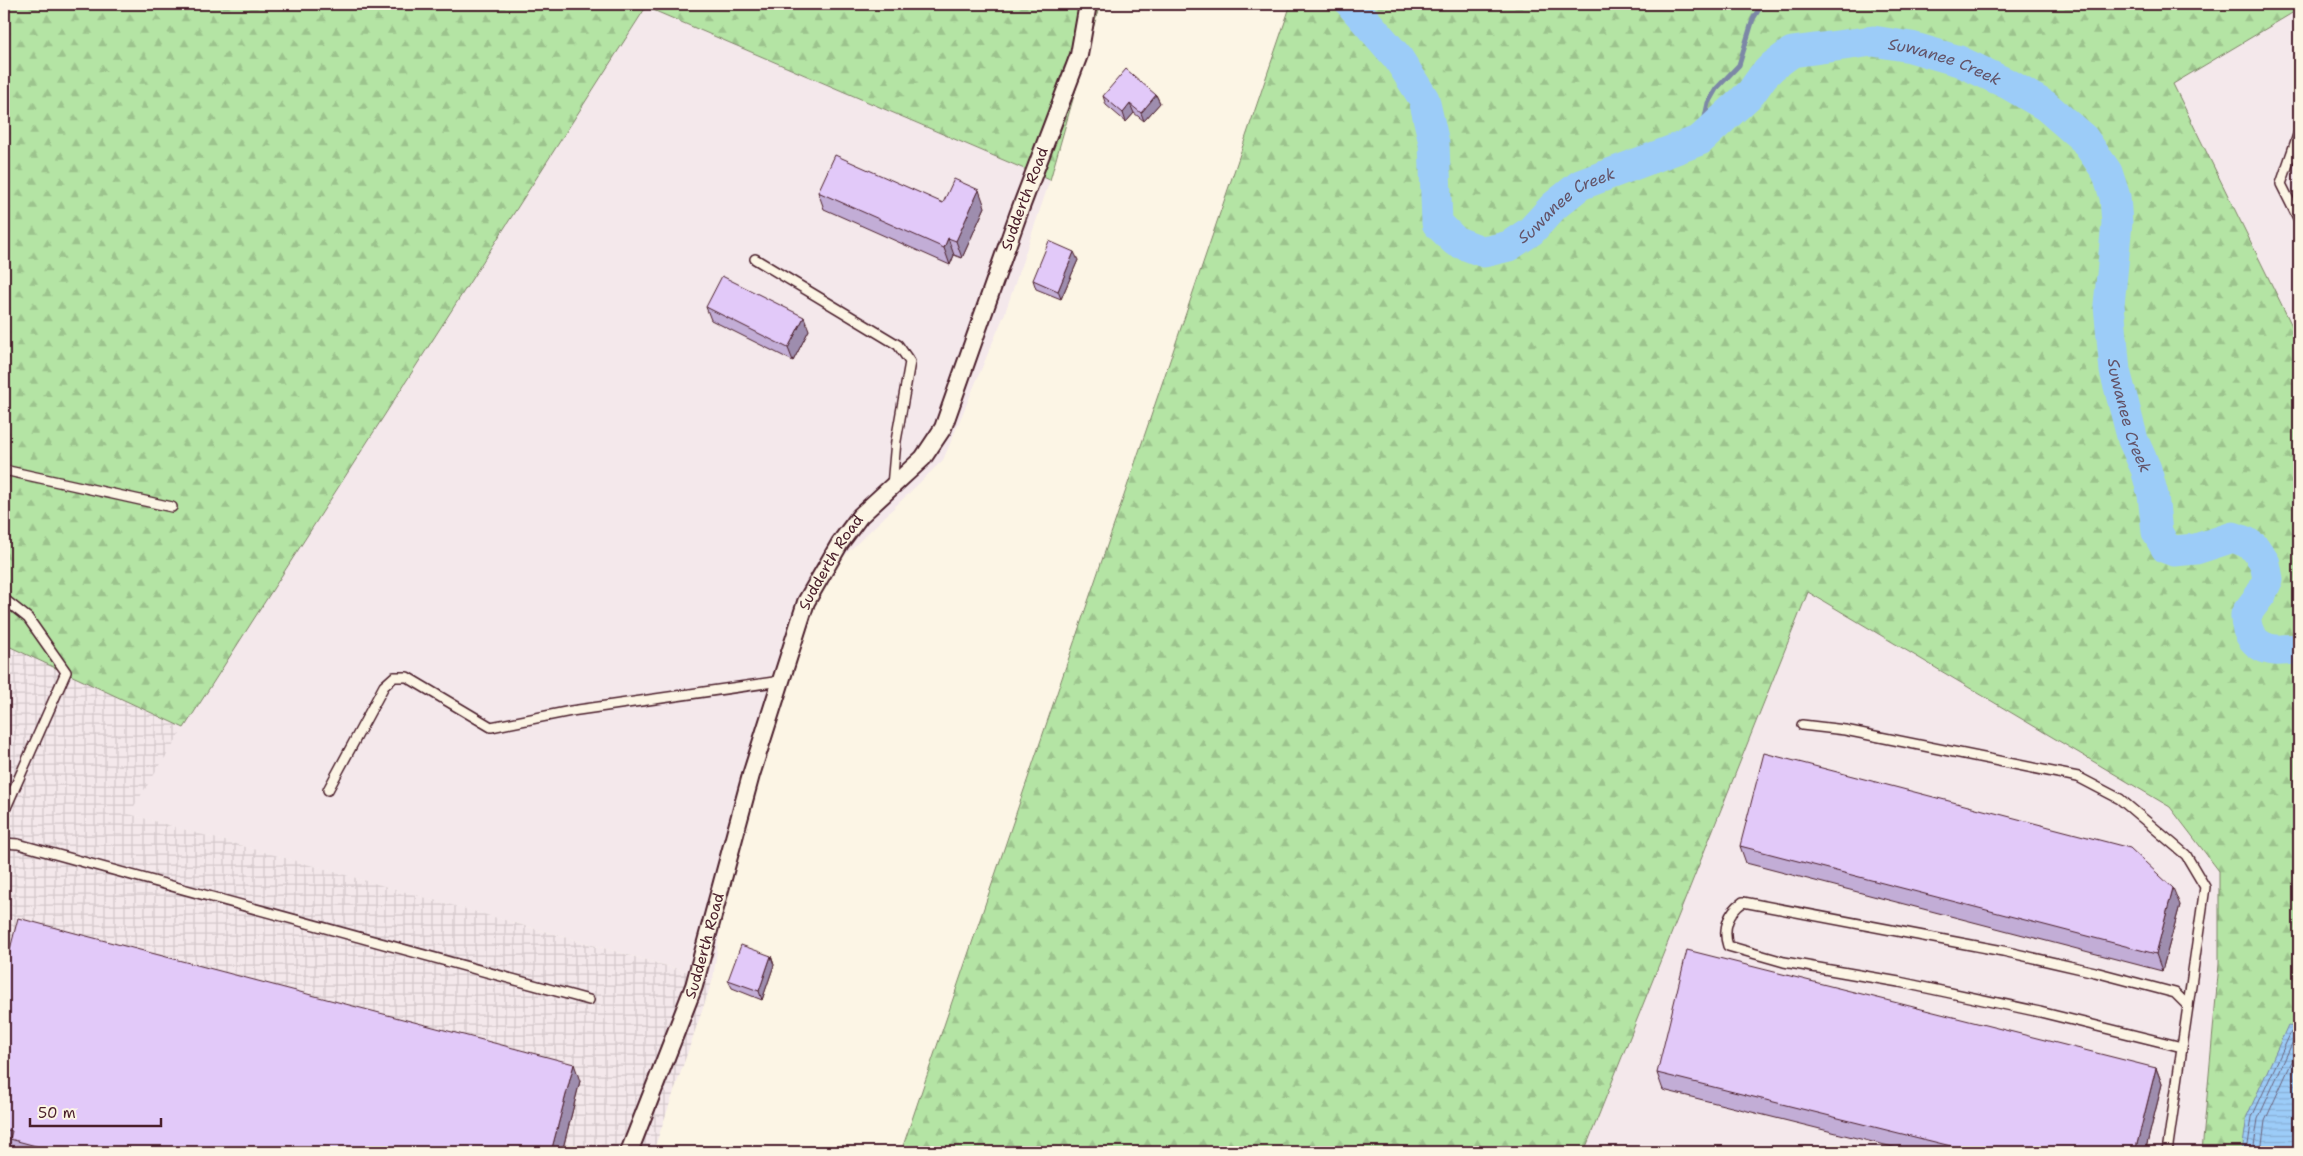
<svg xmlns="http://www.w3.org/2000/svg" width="2303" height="1156" viewBox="0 0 2303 1156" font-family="'Shantell Sans',sans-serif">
<defs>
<pattern id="industrial-grid" width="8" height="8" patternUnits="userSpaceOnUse" patternTransform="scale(1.25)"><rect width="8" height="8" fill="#f4e8eb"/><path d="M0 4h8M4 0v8" fill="none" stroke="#d3c7ca"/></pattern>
<pattern id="forest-firs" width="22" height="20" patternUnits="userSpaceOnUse" patternTransform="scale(1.25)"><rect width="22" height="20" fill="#b4e4a4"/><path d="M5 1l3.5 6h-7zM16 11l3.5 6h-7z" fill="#9cc38d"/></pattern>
<pattern id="water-rules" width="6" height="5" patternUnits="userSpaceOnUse" patternTransform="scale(1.25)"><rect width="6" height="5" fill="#9cccf8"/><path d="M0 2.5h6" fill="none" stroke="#88afd5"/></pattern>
</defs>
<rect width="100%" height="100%" fill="#fcf5e5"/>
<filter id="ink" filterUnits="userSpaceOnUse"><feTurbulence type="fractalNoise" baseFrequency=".02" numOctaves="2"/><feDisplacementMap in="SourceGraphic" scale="10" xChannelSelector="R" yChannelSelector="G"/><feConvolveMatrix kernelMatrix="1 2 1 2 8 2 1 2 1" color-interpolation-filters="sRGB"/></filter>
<g filter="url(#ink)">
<!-- built -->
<g fill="#f4e8eb">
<polygon points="646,7 1050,180 1005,313 943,460 801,598 731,850 713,979 128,814"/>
<polygon points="2299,9 2299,340 2173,84"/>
<polygon points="1808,592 2170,807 2219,871 2219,964 2202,1152 1584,1152"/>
</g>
<!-- industrial -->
<polygon fill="url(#industrial-grid)" points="4,644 184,728 129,814 713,979 653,1152 4,1152"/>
<!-- forest -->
<g fill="url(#forest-firs)" stroke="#7f8268">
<polygon points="4,4 1100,4 1050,180 646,7 184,728 4,644"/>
<polygon points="1291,4 2299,4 2299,9 2173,84 2299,340 2299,1152 2202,1152 2219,964 2219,871 2170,807 1808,592 1584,1152 901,1152"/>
</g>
<!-- water -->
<polygon fill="url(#water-rules)" stroke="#7b87a6" points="2288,1025 2299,1027 2299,1152 2242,1152 2247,1116"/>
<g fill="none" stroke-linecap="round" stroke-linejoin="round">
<!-- shore -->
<g stroke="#6b647d" stroke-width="1">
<polyline points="2247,1152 2252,1117 2291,1032 2299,1031"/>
<polyline points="2253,1152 2258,1119 2294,1039 2299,1038"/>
<polyline points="2261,1152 2265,1121 2299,1046"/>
</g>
<!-- stream -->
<polyline stroke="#7b87a6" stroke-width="5" points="1700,140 1708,103 1716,89 1739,65 1753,19 1762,4"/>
<!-- river -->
<path stroke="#9cccf8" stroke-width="31" id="s1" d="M1351 4 1398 58 1424 99 1434 143 1437 223 1455 241 1484 252 1509 246 1531 231 1554 206 1580 185 1700 140 1751 93 1763 76 1773 66 1792 52 1873 41 1911 47 1959 61 2010 85 2046 106 2084 139 2107 172 2115 197 2117 223 2109 305 2115 371 2133 440 2146 469 2153 495 2157 532 2166 548 2174 551 2196 549 2233 537 2246 542 2255 548 2265 563 2268 579 2261 594 2246 614C2245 633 2255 648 2275 650 2283 651 2291 648 2299 650"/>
<defs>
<g id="service">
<polyline points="2299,132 2281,184 2299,220"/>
<polyline points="755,259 898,345 910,362 896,441 892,486"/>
<polyline points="4,470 172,507"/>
<polyline points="4,599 28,618 66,672 4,812"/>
<polyline points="1802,725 1845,730 2078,777 2120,799 2186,855 2205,887 2188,1006"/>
<polyline points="328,790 384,686 394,677 407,677 491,727 571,711 781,681"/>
<polyline points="4,843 18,844 589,1000"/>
<path d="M2167 1152 2188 1006 2175 993 2095 972 2003 951 1743 902C1729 912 1722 928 1728 946L1784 962 1899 982 2040 1012 2182 1047"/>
</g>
<g id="minor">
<path id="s2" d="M629 1152 694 986 751 775 806 602 840 543 860 516 923 458 943 428 1018 215 1079 55 1088 4"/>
</g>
</defs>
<!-- service casing -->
<use href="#service" stroke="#4a1f2b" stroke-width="12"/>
<!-- minor casing -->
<use href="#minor" stroke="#4a1f2b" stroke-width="20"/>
<!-- service -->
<use href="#service" stroke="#fcf5e5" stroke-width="9"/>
<!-- minor -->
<use href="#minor" stroke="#fcf5e5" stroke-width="16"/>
</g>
<!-- wall -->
<g fill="#c2add6" stroke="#4a1f2b">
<polygon points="1156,95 1160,103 1144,121 1134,113 1126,122 1106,105 1103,96"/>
<polygon points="818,192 943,203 985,207 962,258 954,255 950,265 824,209"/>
<polygon points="1078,260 1061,299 1036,289 1033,280"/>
<polygon points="706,307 809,330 793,361 711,320"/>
<polygon points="1740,846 2180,905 2162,971 1746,863"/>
<polygon points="771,956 774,965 762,1000 732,988 728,980"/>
<polygon points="4,973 580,1081 562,1152 14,1152 12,1147 4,1145"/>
<polygon points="2156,1068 2162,1084 2145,1152 1913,1152 1663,1090 1657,1073"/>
</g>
<!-- shaded-wall -->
<g fill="#9e8dae" stroke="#4a1f2b">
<polygon points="1156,95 1160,103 1144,121 1141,113"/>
<polygon points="1130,104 1134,113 1126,122 1123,113"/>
<polygon points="979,190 985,207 962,258 956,241"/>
<polygon points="948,238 954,255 950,265 944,248"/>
<polygon points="1074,252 1078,260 1061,299 1058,291"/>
<polygon points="804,317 809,330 793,361 788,348"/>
<polygon points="2173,888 2180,905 2162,971 2156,954"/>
<polygon points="771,956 774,965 762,1000 759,991"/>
<polygon points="574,1064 580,1081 562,1152 551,1152"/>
<polygon points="2156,1068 2162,1084 2145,1152 2135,1152"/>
</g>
<!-- building -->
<g fill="#e2c9f9" stroke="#4a1f2b">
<polygon points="1126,69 1156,95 1141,113 1130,104 1123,113 1103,96"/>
<polygon points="835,155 943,203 954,179 979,190 956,241 948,238 944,248 818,192"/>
<polygon points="1049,241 1074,252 1058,291 1033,280"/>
<polygon points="722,276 804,317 788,348 706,307"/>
<polygon points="1764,753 2130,848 2173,888 2156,954 1740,846"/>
<polygon points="18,918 574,1064 551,1152 92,1152 73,1147 72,1152 58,1152 10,1139 12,1131 4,1129 4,973"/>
<polygon points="741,945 771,956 759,991 728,980"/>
<polygon points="1687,950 2156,1068 2135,1152 1975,1152 1657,1073"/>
</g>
</g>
<g text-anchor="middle" stroke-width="4" stroke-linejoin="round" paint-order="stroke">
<!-- street labels -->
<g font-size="15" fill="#4a1f2b" stroke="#fcf5e5">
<text dy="5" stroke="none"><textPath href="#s2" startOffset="1045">Sudderth Road</textPath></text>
<text dy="5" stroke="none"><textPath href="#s2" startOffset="625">Sudderth Road</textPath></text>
<text dy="5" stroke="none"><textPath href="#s2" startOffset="220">Sudderth Road</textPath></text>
</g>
<!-- water labels -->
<g font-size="16" font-style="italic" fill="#635368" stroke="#fcf5e5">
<text dy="6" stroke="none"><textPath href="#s1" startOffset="834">Suwanee Creek</textPath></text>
<text dy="6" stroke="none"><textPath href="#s1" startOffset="399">Suwanee Creek</textPath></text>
<text dy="6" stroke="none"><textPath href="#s1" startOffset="1284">Suwanee Creek</textPath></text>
</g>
</g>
<!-- margin -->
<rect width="2303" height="1156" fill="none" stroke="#fcf5e5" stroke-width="20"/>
<rect x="10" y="10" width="2283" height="1136" fill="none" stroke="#4a1f2b" stroke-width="2" filter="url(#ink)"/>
<!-- scale -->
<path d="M30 1118v8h131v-8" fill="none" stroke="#4a1f2b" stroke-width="2.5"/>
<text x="38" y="1118" font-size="15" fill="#4a1f2b" stroke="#fcf5e5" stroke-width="4" paint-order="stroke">50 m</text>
</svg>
